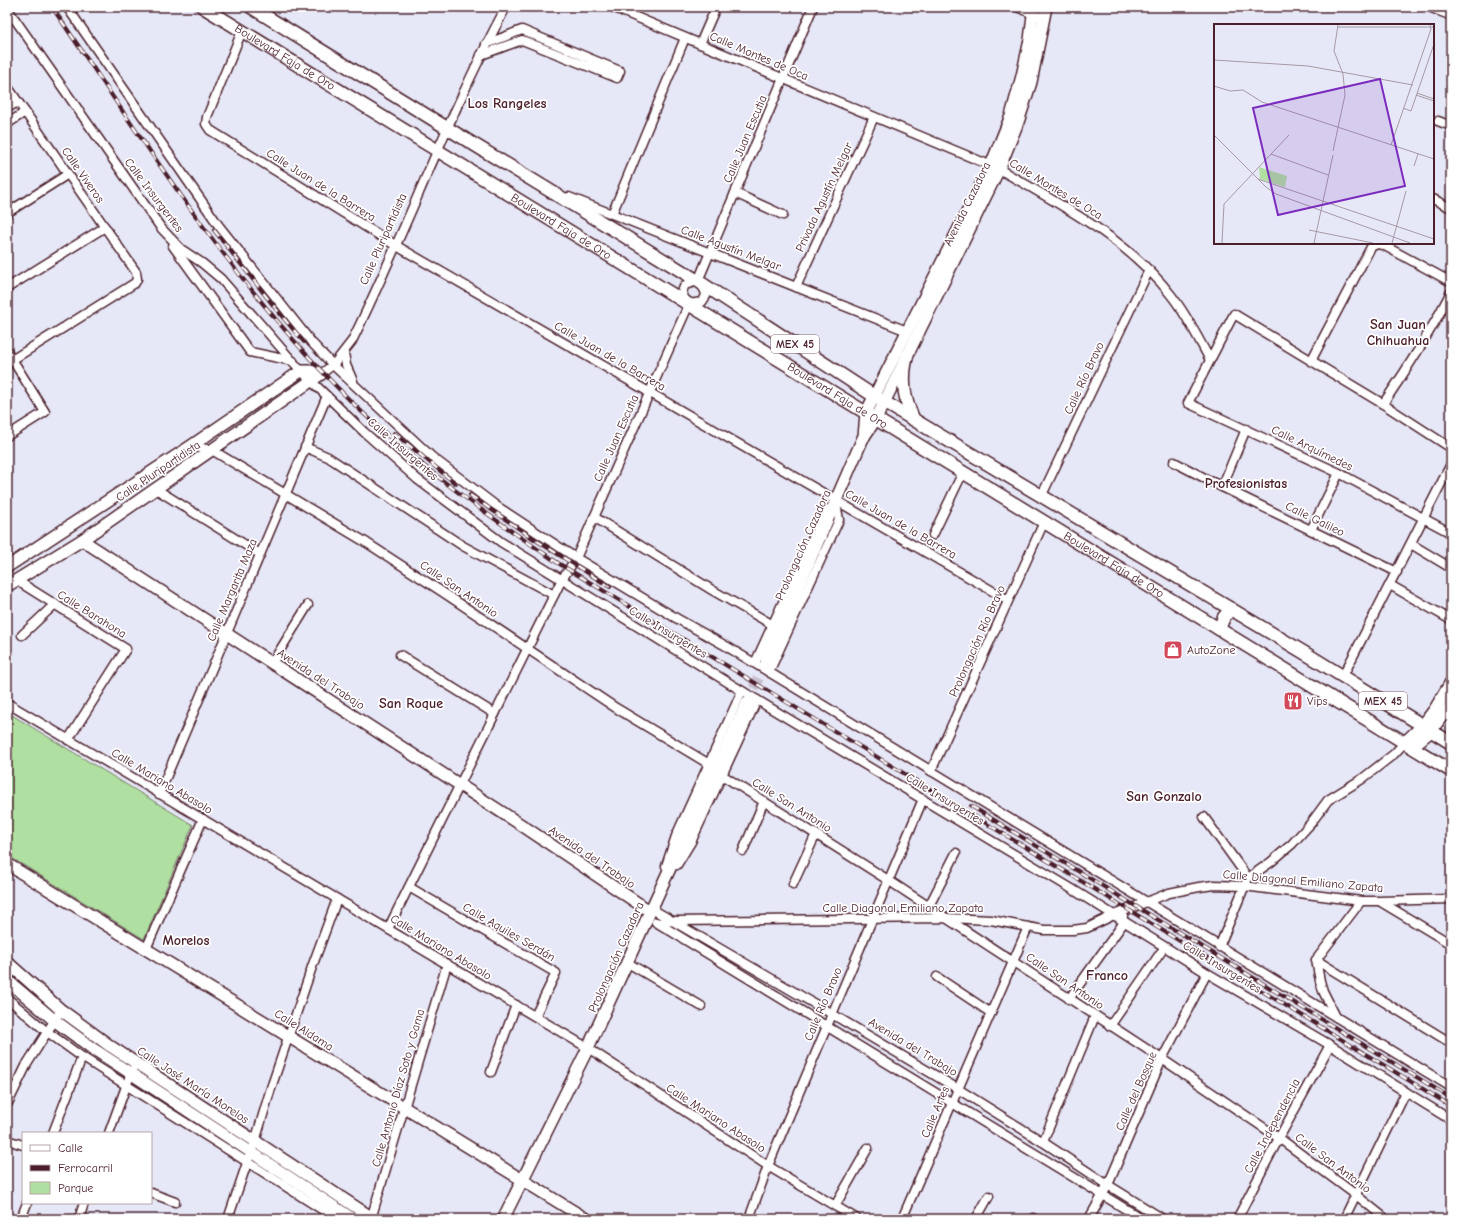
<svg xmlns="http://www.w3.org/2000/svg" width="1458" height="1226" viewBox="0 0 1458 1226" font-family="'Comic Neue',sans-serif">
<rect width="100%" height="100%" fill="#e7e8f7"/>
<filter id="ink" filterUnits="userSpaceOnUse"><feTurbulence type="fractalNoise" baseFrequency=".025" numOctaves="2"/><feDisplacementMap in="SourceGraphic" scale="8" xChannelSelector="R" yChannelSelector="G"/><feConvolveMatrix kernelMatrix="1 2 1 2 8 2 1 2 1" color-interpolation-filters="sRGB"/></filter>
<g filter="url(#ink)">
<!-- green -->
<polygon fill="#afe0a1" stroke="#7c8066" points="7,712 193,825 144,939 7,855"/>
<g fill="none" stroke-linecap="round" stroke-linejoin="round">
<!-- secondary-tunnel -->
<polyline stroke="#c8c0ce" stroke-width="11" stroke-dasharray="11 5.5" stroke-linecap="butt" points="747,703 766,661"/>
<defs>
<g id="street">
<polyline points="67,7 219,226 312,343 333,365 432,457 495,505 576,558 676,618 726,646 1451,1087"/>
<path d="M612 7 999 169C1059 204 1128 239 1171 295 1187 315 1198 338 1210 360"/>
<polyline points="1017,7 1038,16"/>
<polyline points="7,8 161,228 181,249 202,263 221,279 301,371 364,432 417,479 501,542 742,691 1072,889 1207,973 1330,1045 1451,1120"/>
<polyline points="242,31 207,117 206,124 210,130 395,245 1008,600"/>
<polyline points="700,44 716,7"/>
<polyline points="481,55 522,40 617,78 620,71 522,30 486,44"/>
<polyline points="7,86 136,272 137,279 135,283 7,363"/>
<polyline points="7,108 18,102"/>
<polyline points="1438,121 1451,126"/>
<polyline points="7,124 25,112"/>
<polyline points="735,193 783,215"/>
<polyline points="569,197 907,331"/>
<polyline points="1433,199 1451,208"/>
<polyline points="7,213 68,174"/>
<polyline points="612,214 685,38"/>
<polyline points="173,246 250,352 293,361"/>
<polyline points="698,281 813,7"/>
<polyline points="796,287 874,117"/>
<polyline points="7,288 105,227"/>
<path d="M687 302C682 295 681 292 685 285L698 281"/>
<polyline points="689,304 702,302 706,296 705,291 701,284"/>
<polyline points="7,351 45,412 7,436"/>
<polyline points="344,353 346,365 353,381"/>
<polyline points="1311,361 1371,247 1377,244 1383,245 1451,282"/>
<path d="M321 374 334 364 352 341C406 231 448 115 506 7"/>
<path d="M1383 404C1408 368 1431 331 1451 292"/>
<polyline points="191,446 212,450 367,543 447,595 616,708 709,764"/>
<polyline points="305,447 328,457 463,546 554,595"/>
<polyline points="1451,448 1383,404 1234,314 1188,403 1339,473 1451,533"/>
<polyline points="1174,462 1222,487 1397,572"/>
<polyline points="1222,487 1246,429"/>
<polyline points="156,489 260,554"/>
<polyline points="1042,495 1149,270"/>
<polyline points="594,517 712,590 773,625"/>
<polyline points="1311,530 1339,473"/>
<polyline points="933,535 963,472"/>
<polyline points="1411,544 1451,568"/>
<polyline points="16,580 126,649 68,740"/>
<polyline points="1390,585 1451,620"/>
<polyline points="22,635 55,604"/>
<polyline points="400,655 495,714"/>
<polyline points="272,663 308,605"/>
<polyline points="755,663 824,513 832,507"/>
<polyline points="769,672 839,520 836,503"/>
<polyline points="1343,676 1451,464"/>
<polyline points="7,703 588,1048 768,1166 857,1219"/>
<polyline points="931,771 1044,522"/>
<polyline points="722,775 888,880 1162,1059 1279,1138 1356,1195 1386,1219"/>
<polyline points="159,794 327,396"/>
<polyline points="1204,817 1248,878"/>
<polyline points="743,851 764,801"/>
<polyline points="677,865 691,842 757,700"/>
<polyline points="666,866 676,836 742,691"/>
<polyline points="793,884 816,834"/>
<polyline points="409,887 556,973 535,1016"/>
<polyline points="1381,902 1451,944"/>
<polyline points="929,906 956,853"/>
<polyline points="652,909 832,1014 958,1089 1043,1142 1108,1185 1163,1219"/>
<polyline points="656,922 1142,1219"/>
<polyline points="657,923 673,921 947,918 991,920 1044,930 1073,930 1087,928 1114,915 1169,893 1199,887 1214,885 1244,886 1361,901 1380,901 1451,899"/>
<polyline points="388,929 561,581 576,558 689,304"/>
<polyline points="1219,947 1248,878 1271,862 1292,844 1311,823 1328,800 1362,779 1394,754 1405,742"/>
<polyline points="146,949 203,819"/>
<polyline points="1316,960 1451,1043"/>
<polyline points="628,963 701,1006"/>
<polyline points="937,977 991,1013"/>
<polyline points="7,998 46,1031 82,1057 337,1219"/>
<polyline points="1069,999 1122,925 1123,916"/>
<polyline points="1336,1017 1323,991 1320,981 1316,960 1361,901"/>
<polyline points="1110,1026 1161,952"/>
<polyline points="491,1072 516,1005"/>
<polyline points="7,1105 27,1064 61,1010"/>
<polyline points="53,1133 82,1057"/>
<polyline points="109,1133 132,1070"/>
<polyline points="7,1140 23,1145"/>
<polyline points="1043,1142 1095,1016"/>
<polyline points="254,1145 271,1088 312,967 337,899"/>
<polyline points="151,1193 175,1202"/>
<polyline points="835,1206 868,1148"/>
<polyline points="21,1219 27,1203"/>
<polyline points="79,1219 84,1203"/>
<polyline points="228,1219 249,1157"/>
<polyline points="371,1219 447,964"/>
<polyline points="749,1219 768,1166 923,799"/>
<polyline points="902,1219 1028,927"/>
<polyline points="976,1219 989,1196"/>
<polyline points="1033,1219 1033,1218"/>
<polyline points="1089,1219 1108,1185 1162,1059 1207,973"/>
<polyline points="1237,1219 1279,1138 1330,1045"/>
<polyline points="1344,1219 1406,1092"/>
</g>
<g id="secondary">
<polyline points="1433,7 1451,14"/>
<polyline points="864,437 866,413 991,165 1011,116 1022,76 1030,40 1034,7"/>
<polyline points="82,540 523,826 645,908 652,909"/>
<polyline points="7,567 191,446 301,371 310,371 321,374"/>
<polyline points="7,586 82,540 321,374"/>
<polyline points="766,661 863,438 876,419 999,169 1018,122 1031,82 1046,7"/>
<polyline points="1405,742 1423,725 1435,709 1451,682"/>
<polyline points="1412,747 1431,731 1451,704"/>
<polyline points="7,864 586,1219"/>
<polyline points="7,962 61,1010 110,1046 374,1219"/>
<polyline points="7,980 54,1020 92,1048 353,1219"/>
<polyline points="503,1219 588,1048 665,879 747,703"/>
</g>
<g id="primary">
<path id="s1" d="M203 7 1451 771"/>
<polyline points="251,7 447,128 698,281 874,396 1313,658 1451,743"/>
<path d="M907 356C901 378 903 397 913 418"/>
<polyline points="1219,629 1224,617 1231,609"/>
</g>
</defs>
<!-- street casing -->
<use href="#street" stroke="#4a1f2b" stroke-width="11"/>
<!-- secondary casing -->
<use href="#secondary" stroke="#4a1f2b" stroke-width="14"/>
<!-- primary casing -->
<use href="#primary" stroke="#4a1f2b" stroke-width="15"/>
<!-- street -->
<use href="#street" stroke="#fff" stroke-width="8"/>
<!-- secondary -->
<use href="#secondary" stroke="#fff" stroke-width="11"/>
<!-- primary -->
<use href="#primary" stroke="#fff" stroke-width="12"/>
<defs>
<g id="rail">
<path d="M52 7C148 147 239 294 362 412 422 469 489 516 558 563L1451 1106"/>
<polyline points="214,230 280,314 304,342"/>
<polyline points="394,433 456,484"/>
<polyline points="470,495 534,539 610,587"/>
<polyline points="971,806 1451,1098"/>
</g>
</defs>
<!-- rail casing -->
<use href="#rail" stroke="#4a1f2b" stroke-width="4"/>
<!-- rail -->
<use href="#rail" stroke="#fff" stroke-width="2.5" stroke-dasharray="8" stroke-linecap="butt"/>
</g>
</g>
<!-- icons -->
<defs>
<symbol id="shop-square" viewBox="-11 -11 22 22"><rect x="-9" y="-9" width="18" height="18" rx="4" fill="#d1495b" stroke="#fff"/><path d="M-5-2.5h2.3a2.7 3.5 0 0 1 5.4 0H5L5.5 6h-11ZM-1.5-2.5h3a1.5 2.3 0 0 0-3 0Z" fill="#fff"/></symbol>
<symbol id="restaurant-square" viewBox="-11 -11 22 22"><rect x="-9" y="-9" width="18" height="18" rx="4" fill="#d1495b" stroke="#fff"/><path d="M-5-6h1v4h1v-4h1v4h1v-4h1v5L-1.5 .5V6h-2V.5L-5-1ZM5-6V6H3V1.5H1.5Q1.5-4 5-6Z" fill="#fff"/></symbol>
</defs>
<g fill-rule="evenodd">
<use href="#shop-square" x="1162" y="639" width="22" height="22"/>
<use href="#restaurant-square" x="1282" y="690" width="22" height="22"/>
</g>
<g text-anchor="middle" stroke-width="3.5" stroke-linejoin="round" paint-order="stroke">
<!-- shield labels -->
<g fill="#fff" stroke="#80626b" stroke-width="1">
<rect x="771" y="335" width="48" height="18" rx="3"/>
<rect x="1359" y="692" width="48" height="18" rx="3"/>
</g>
<g font-size="11" font-weight="bold" fill="#4a1f2b">
<text x="795" y="348">MEX 45</text>
<text x="1383" y="705">MEX 45</text>
</g>
<!-- street labels -->
<g font-size="12" fill="#4a1f2b" stroke="#fff">
<text transform="translate(759 56) rotate(23)" y="4">Calle Montes de Oca</text>
<text dy="4" stroke="none"><textPath href="#s1" startOffset="96">Boulevard Faja de Oro</textPath></text>
<text transform="translate(745 139) rotate(-67)" y="4">Calle Juan Escutia</text>
<text transform="translate(83 175) rotate(55)" y="4">Calle Viveros</text>
<text transform="translate(321 185) rotate(32)" y="4">Calle Juan de la Barrera</text>
<text transform="translate(1056 189) rotate(31)" y="4">Calle Montes de Oca</text>
<text transform="translate(154 195) rotate(53)" y="4">Calle Insurgentes</text>
<text transform="translate(824 197) rotate(-65)" y="4">Privada Agustín Melgar</text>
<text transform="translate(967 204) rotate(-64)" y="4">Avenida Cazadora</text>
<text dy="4" stroke="none"><textPath href="#s1" startOffset="420">Boulevard Faja de Oro</textPath></text>
<text transform="translate(383 239) rotate(-66)" y="4">Calle Pluripartidista</text>
<text transform="translate(731 248) rotate(21)" y="4">Calle Agustín Melgar</text>
<text transform="translate(610 356) rotate(30)" y="4">Calle Juan de la Barrera</text>
<text transform="translate(1084 378) rotate(-65)" y="4">Calle Río Bravo</text>
<text dy="4" stroke="none"><textPath href="#s1" startOffset="744">Boulevard Faja de Oro</textPath></text>
<text transform="translate(616 438) rotate(-66)" y="4">Calle Juan Escutia</text>
<text transform="translate(1312 448) rotate(26)" y="4">Calle Arquímedes</text>
<text transform="translate(403 449) rotate(41)" y="4">Calle Insurgentes</text>
<text transform="translate(158 471) rotate(-34)" y="4">Calle Pluripartidista</text>
<text transform="translate(1315 519) rotate(26)" y="4">Calle Galileo</text>
<text transform="translate(901 524) rotate(30)" y="4">Calle Juan de la Barrera</text>
<text transform="translate(803 545) rotate(-66)" y="4">Prolongación Cazadora</text>
<text dy="4" stroke="none"><textPath href="#s1" startOffset="1068">Boulevard Faja de Oro</textPath></text>
<text transform="translate(459 589) rotate(34)" y="4">Calle San Antonio</text>
<text transform="translate(232 590) rotate(-67)" y="4">Calle Margarita Maza</text>
<text transform="translate(92 614) rotate(32)" y="4">Calle Barahona</text>
<text transform="translate(668 632) rotate(31)" y="4">Calle Insurgentes</text>
<text transform="translate(977 641) rotate(-66)" y="4">Prolongación Río Bravo</text>
<text transform="translate(321 679) rotate(33)" y="4">Avenida del Trabajo</text>
<text transform="translate(162 781) rotate(31)" y="4">Calle Mariano Abasolo</text>
<text transform="translate(945 799) rotate(31)" y="4">Calle Insurgentes</text>
<text transform="translate(792 805) rotate(32)" y="4">Calle San Antonio</text>
<text transform="translate(592 857) rotate(34)" y="4">Avenida del Trabajo</text>
<text transform="translate(1303 881) rotate(5)" y="4">Calle Diagonal Emiliano Zapata</text>
<text x="903" y="912">Calle Diagonal Emiliano Zapata</text>
<text transform="translate(509 932) rotate(30)" y="4">Calle Aquiles Serdán</text>
<text transform="translate(441 947) rotate(31)" y="4">Calle Mariano Abasolo</text>
<text transform="translate(616 957) rotate(-66)" y="4">Prolongación Cazadora</text>
<text transform="translate(1222 967) rotate(31)" y="4">Calle Insurgentes</text>
<text transform="translate(1065 981) rotate(34)" y="4">Calle San Antonio</text>
<text transform="translate(823 1004) rotate(-67)" y="4">Calle Río Bravo</text>
<text transform="translate(304 1030) rotate(32)" y="4">Calle Aldama</text>
<text transform="translate(913 1047) rotate(31)" y="4">Avenida del Trabajo</text>
<text transform="translate(193 1085) rotate(33)" y="4">Calle José María Morelos</text>
<text transform="translate(398 1088) rotate(-74)" y="4">Calle Antonio Díaz Soto y Gama</text>
<text transform="translate(1136 1091) rotate(-66)" y="4">Calle del Bosque</text>
<text transform="translate(935 1112) rotate(-67)" y="4">Calle Artes</text>
<text transform="translate(716 1118) rotate(33)" y="4">Calle Mariano Abasolo</text>
<text transform="translate(1272 1126) rotate(-62)" y="4">Calle Independencia</text>
<text transform="translate(1333 1163) rotate(37)" y="4">Calle San Antonio</text>
</g>
<!-- poi labels -->
<g font-size="12" fill="#4a1f2b" stroke="#fff" text-anchor="start">
<text x="1187" y="654">AutoZone</text>
<text x="1307" y="705">Vips</text>
</g>
<!-- quarter labels -->
<g font-size="14" font-weight="bold" fill="#4a1f2b" stroke="#fff">
<text x="507" y="108">Los Rangeles</text>
<text x="1398" y="329">San Juan<tspan x="1398" dy="16">Chihuahua</tspan></text>
<text x="1246" y="488">Profesionistas</text>
<text x="411" y="708">San Roque</text>
<text x="1164" y="801">San Gonzalo</text>
<text x="186" y="945">Morelos</text>
<text x="1107" y="980">Franco</text>
</g>
</g>
<!-- overview -->
<g transform="translate(1214 24)">
<rect width="220" height="220" fill="#e7e8f7"/>
<path d="M45 143 73 152 71 163 46 155Z" fill="#afe0a1"/>
<path fill="none" stroke="#a898a5" stroke-width="1" d="M124 3H220M0 36 94 42 199 61M0 62 16 67 29 66 48 78 220 135M203 69 220 75M202 71 220 77M189 84 197 87 220 20M0 111 52 163 62 170 196 219M177 121 217 5 216 1M119 127 131 71 129 50 120 27 124 1M57 130 114 151M200 142 204 130M44 155 220 215M95 206 159 219M8 219 10 180 75 111M100 219 119 131M178 219 192 167"/>
<path fill="#7b2cbf" fill-opacity="0.15" stroke="#7b2cbf" stroke-width="2" d="M166 55 191 162 64 191 39 84Z"/>
<rect width="220" height="220" fill="none" stroke="#4a1f2b" stroke-width="2"/>
</g>
<!-- margin -->
<rect width="1458" height="1226" fill="none" stroke="#fff" stroke-width="24"/>
<rect x="12" y="12" width="1434" height="1202" fill="none" stroke="#4a1f2b" stroke-width="1.5" filter="url(#ink)"/>
<!-- legend -->
<rect x="22" y="1132" width="130" height="72" fill="#ffffff" stroke="#b7a5aa"/>
<rect x="30" y="1145" width="20" height="6" fill="#ffffff" stroke="#b7a5aa"/>
<text x="58" y="1152" font-size="12" fill="#4a1f2b">Calle</text>
<rect x="30" y="1165" width="20" height="6" fill="#4a1f2b" stroke="#b7a5aa"/>
<text x="58" y="1172" font-size="12" fill="#4a1f2b">Ferrocarril</text>
<rect x="30" y="1182" width="20" height="12" fill="#afe0a1" stroke="#b7a5aa"/>
<text x="58" y="1192" font-size="12" fill="#4a1f2b">Parque</text>
</svg>
